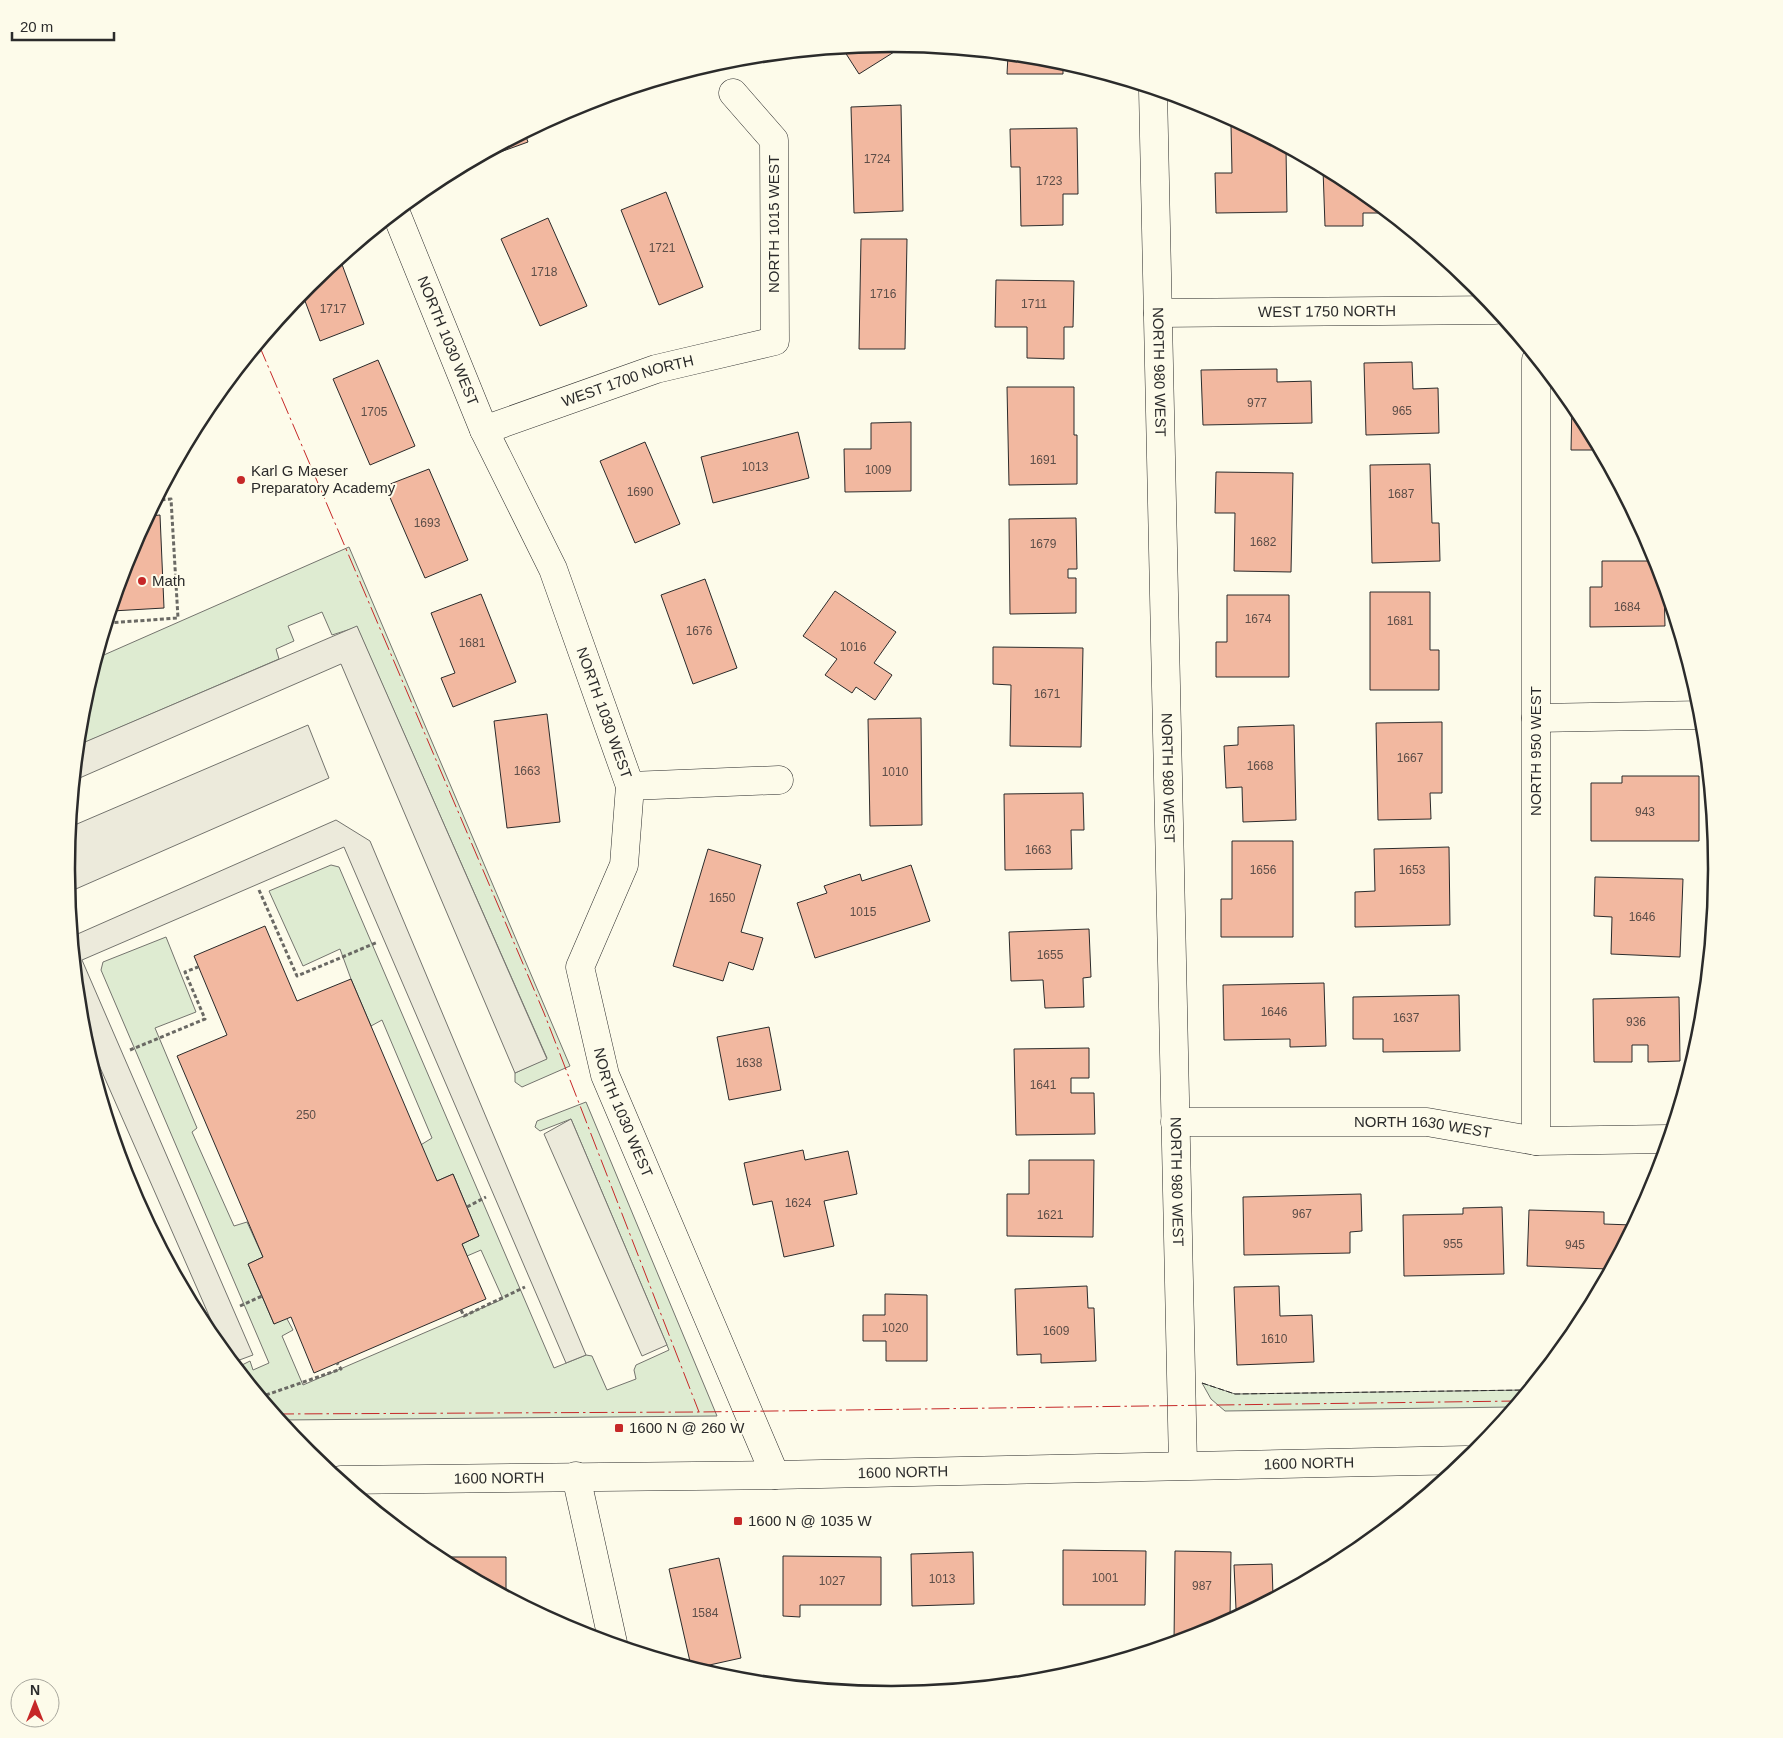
<svg xmlns="http://www.w3.org/2000/svg" width="1783" height="1738" viewBox="0 0 1783 1738" font-family="Arial,sans-serif">
<rect width="100%" height="100%" fill="#fdfbea"/>
<!-- green -->
<g fill="#deebd1" stroke="#74746e">
<polygon points="349,547 570,1066 522,1087 515,1082 515,1073 547,1058 357,627 332,635 322,612 288,626 294,641 276,649 279,659 79,745 82,708 97,658"/>
<polygon points="331,865 339,867 554,1368 586,1355 592,1356 607,1390 636,1379 634,1370 636,1365 669,1350 571,1119 540,1131 535,1127 537,1121 586,1102 717,1416 282,1420 238,1367 250,1361 253,1370 269,1363 101,970 103,962 166,937 196,1012 155,1028 197,1128 192,1132 234,1226 247,1222 263,1257 248,1264 274,1324 286,1317 293,1330 282,1336 303,1385 503,1299 481,1250 467,1256 462,1244 479,1236 453,1174 437,1181 419,1146 432,1138 382,1020 371,1026 351,979 340,949 303,966 269,891"/>
<polygon points="1202,1383 1235,1394 1526,1390 1512,1407 1225,1411 1211,1399"/>
</g>
<!-- parking -->
<g fill="#eceadb" stroke="#74746e">
<polygon points="357,626 547,1059 515,1073 341,664 75,780 78,745"/>
<polygon points="308,725 329,778 69,892 66,869 70,827"/>
<polygon points="336,820 370,841 586,1355 566,1363 344,847 82,960 253,1355 234,1362 225,1352 81,1024 73,936"/>
<polygon points="571,1119 667,1345 642,1356 544,1134"/>
</g>
<!-- building -->
<g fill="#f2b8a0" stroke="#2b2b2b">
<polygon points="892,44 900,45 902,47 859,74 843,49"/>
<polygon points="1008,55 1053,60 1063,63 1063,74 1007,74"/>
<polygon points="901,105 903,211 854,213 851,107"/>
<polygon points="1231,125 1242,125 1286,149 1287,212 1216,213 1215,173 1232,173"/>
<polygon points="1077,128 1078,194 1063,194 1063,225 1021,226 1020,167 1011,167 1010,129"/>
<polygon points="525,134 528,142 470,163"/>
<polygon points="1323,169 1350,183 1386,213 1363,213 1363,226 1325,226"/>
<polygon points="666,192 703,287 659,305 621,210"/>
<polygon points="548,218 587,306 540,326 501,239"/>
<polygon points="861,239 907,239 905,349 859,349"/>
<polygon points="340,259 364,324 320,341 302,293 308,285"/>
<polygon points="996,280 1074,281 1073,327 1064,327 1064,359 1027,358 1027,327 995,327"/>
<polygon points="378,360 415,446 370,465 333,379"/>
<polygon points="1412,362 1413,389 1438,388 1439,433 1366,435 1364,363"/>
<polygon points="1277,369 1277,382 1311,381 1312,423 1203,425 1201,370"/>
<polygon points="1007,387 1074,387 1074,435 1077,435 1077,484 1009,485"/>
<polygon points="1572,403 1578,411 1599,450 1571,450"/>
<polygon points="911,422 911,491 845,492 844,449 871,449 871,423"/>
<polygon points="798,432 809,478 713,503 701,457"/>
<polygon points="645,442 680,524 635,543 600,461"/>
<polygon points="1430,464 1432,523 1439,523 1440,561 1372,563 1370,465"/>
<polygon points="429,469 468,560 425,578 385,486"/>
<polygon points="1216,472 1293,473 1291,572 1234,571 1235,513 1215,513"/>
<polygon points="160,515 164,608 112,611 129,553 149,516"/>
<polygon points="1076,518 1077,569 1068,569 1068,578 1076,578 1076,613 1010,614 1009,519"/>
<polygon points="1602,561 1656,561 1664,587 1665,626 1590,627 1590,587 1602,587"/>
<polygon points="705,579 737,668 693,684 661,595"/>
<polygon points="835,591 896,632 874,663 892,675 875,700 856,687 852,693 825,675 837,659 803,636"/>
<polygon points="1370,592 1430,592 1430,650 1439,650 1439,690 1370,690"/>
<polygon points="481,594 516,682 453,707 441,678 455,673 431,613"/>
<polygon points="1227,595 1289,595 1289,677 1216,677 1216,642 1227,642"/>
<polygon points="993,647 1083,648 1081,747 1010,746 1011,685 993,684"/>
<polygon points="547,714 560,822 507,828 494,721"/>
<polygon points="921,718 922,825 870,826 868,719"/>
<polygon points="1442,722 1442,793 1430,793 1431,819 1378,820 1376,723"/>
<polygon points="1294,725 1296,820 1243,822 1242,787 1226,788 1224,746 1238,745 1238,727"/>
<polygon points="1622,776 1699,776 1699,841 1591,841 1591,783 1622,783"/>
<polygon points="1083,793 1084,830 1071,830 1072,869 1005,870 1004,794"/>
<polygon points="1232,841 1293,841 1293,937 1221,937 1221,899 1232,899"/>
<polygon points="1449,847 1450,925 1355,927 1355,892 1375,891 1374,849"/>
<polygon points="708,849 761,865 741,932 763,938 753,970 729,962 723,981 673,966"/>
<polygon points="911,865 930,921 815,958 797,903 827,893 824,886 860,874 862,881"/>
<polygon points="1595,877 1683,879 1680,957 1611,954 1612,917 1594,916"/>
<polygon points="265,926 297,1001 351,979 437,1181 453,1174 479,1236 462,1244 486,1299 314,1373 291,1317 274,1324 262,1296 248,1264 263,1257 177,1056 227,1035 194,956"/>
<polygon points="1089,929 1091,977 1083,978 1084,1007 1045,1008 1043,980 1011,981 1009,932"/>
<polygon points="1324,983 1326,1046 1290,1047 1290,1039 1224,1040 1223,985"/>
<polygon points="1459,995 1460,1051 1383,1052 1383,1039 1353,1039 1353,997"/>
<polygon points="1679,997 1680,1061 1648,1062 1648,1045 1632,1045 1632,1062 1594,1062 1593,999"/>
<polygon points="769,1027 781,1090 729,1100 717,1037"/>
<polygon points="1089,1048 1089,1078 1071,1078 1071,1093 1094,1093 1095,1134 1016,1135 1014,1049"/>
<polygon points="803,1150 805,1160 848,1151 857,1194 824,1201 834,1246 784,1257 772,1201 753,1205 744,1163"/>
<polygon points="1029,1160 1094,1160 1093,1237 1007,1236 1007,1194 1029,1194"/>
<polygon points="1361,1194 1362,1231 1350,1232 1350,1253 1244,1255 1243,1197"/>
<polygon points="1502,1207 1504,1274 1404,1276 1403,1215 1463,1214 1463,1208"/>
<polygon points="1529,1210 1604,1212 1604,1224 1632,1225 1609,1269 1527,1266"/>
<polygon points="1087,1286 1088,1308 1094,1308 1096,1361 1041,1363 1041,1354 1017,1355 1015,1289"/>
<polygon points="1279,1286 1280,1316 1312,1315 1314,1362 1237,1365 1234,1287"/>
<polygon points="885,1294 927,1295 927,1361 886,1361 886,1341 863,1341 863,1315 885,1315"/>
<polygon points="1063,1550 1146,1551 1145,1605 1063,1605"/>
<polygon points="1175,1551 1231,1552 1230,1619 1207,1632 1174,1642"/>
<polygon points="973,1552 974,1604 912,1606 911,1554"/>
<polygon points="783,1556 881,1557 881,1605 800,1605 800,1617 783,1616"/>
<polygon points="436,1557 506,1557 506,1594"/>
<polygon points="719,1558 741,1658 696,1668 691,1666 669,1569"/>
<polygon points="1272,1564 1273,1596 1250,1609 1236,1609 1234,1565"/>
</g>
<g fill="none" stroke-linecap="round" stroke-linejoin="round">
<defs>
<g id="minor">
<path id="s1" d="M1153 90 1183 1465"/>
<path id="s2" d="M396 213 484 430 553 569 630 786 624 865 580 967 605 1075 775 1475"/>
<path id="s3" d="M1158 313 1495 310"/>
<polyline points="1536,360 1536,1141"/>
<path id="s4" d="M484 430 656 369 775 341 774 140 733 93"/>
<polyline points="1536,718 1702,715"/>
<polyline points="630,786 779,780"/>
<path id="s5" d="M1175 1122H1427L1536 1141 1668 1139"/>
<polyline points="576,1476 613,1643"/>
</g>
<g id="major">
<path id="s6" d="M341 1480 775 1475 1466 1460"/>
</g>
</defs>
<!-- minor casing -->
<use href="#minor" stroke="#2b2b2b" stroke-width="29"/>
<!-- major casing -->
<use href="#major" stroke="#2b2b2b" stroke-width="29"/>
<!-- path -->
<g stroke="#6a6964" stroke-width="3" stroke-dasharray="4 2.5" stroke-linecap="butt">
<polyline points="108,623 178,618 171,499 157,500"/>
<polyline points="259,890 297,976 378,942"/>
<polyline points="130,1050 205,1019 185,972 198,967"/>
<polyline points="467,1207 486,1197"/>
<polyline points="240,1306 262,1296"/>
<polyline points="461,1310 464,1316 525,1287"/>
<polyline points="266,1395 341,1369 337,1363"/>
</g>
<!-- minor -->
<use href="#minor" stroke="#fdfbea" stroke-width="28"/>
<!-- major -->
<use href="#major" stroke="#fdfbea" stroke-width="28"/>
<!-- fence -->
<polyline stroke="#2b2b2b" stroke-width="1" stroke-dasharray="6 2.5" stroke-linecap="butt" points="1202,1383 1235,1394 1526,1390"/>
<!-- power -->
<g stroke="#c62828" stroke-width="1" stroke-dasharray="18 4 2.5 4" stroke-linecap="butt">
<polyline points="259,345 544,1013 699,1412"/>
<polyline points="276,1414 699,1412 1517,1401"/>
</g>
</g>
<!-- markers -->
<g fill="#c62828" stroke="#fdfbea" stroke-width="2">
<circle cx="241" cy="480" r="5"/>
<circle cx="142" cy="581" r="5"/>
<rect x="614" y="1423" width="10" height="10" rx="2.5"/>
<rect x="733" y="1516" width="10" height="10" rx="2.5"/>
</g>
<g text-anchor="middle" stroke-width="4" stroke-linejoin="round" paint-order="stroke">
<!-- number labels -->
<g font-size="12" fill="#5d4e48">
<text x="877" y="163">1724</text>
<text x="1049" y="185">1723</text>
<text x="662" y="252">1721</text>
<text x="544" y="276">1718</text>
<text x="883" y="298">1716</text>
<text x="1034" y="308">1711</text>
<text x="333" y="313">1717</text>
<text x="1257" y="407">977</text>
<text x="1402" y="415">965</text>
<text x="374" y="416">1705</text>
<text x="1043" y="464">1691</text>
<text x="755" y="471">1013</text>
<text x="878" y="474">1009</text>
<text x="640" y="496">1690</text>
<text x="1401" y="498">1687</text>
<text x="427" y="527">1693</text>
<text x="1263" y="546">1682</text>
<text x="1043" y="548">1679</text>
<text x="1627" y="611">1684</text>
<text x="1258" y="623">1674</text>
<text x="1400" y="625">1681</text>
<text x="699" y="635">1676</text>
<text x="472" y="647">1681</text>
<text x="853" y="651">1016</text>
<text x="1047" y="698">1671</text>
<text x="1410" y="762">1667</text>
<text x="1260" y="770">1668</text>
<text x="527" y="775">1663</text>
<text x="895" y="776">1010</text>
<text x="1645" y="816">943</text>
<text x="1038" y="854">1663</text>
<text x="1263" y="874">1656</text>
<text x="1412" y="874">1653</text>
<text x="722" y="902">1650</text>
<text x="863" y="916">1015</text>
<text x="1642" y="921">1646</text>
<text x="1050" y="959">1655</text>
<text x="1274" y="1016">1646</text>
<text x="1406" y="1022">1637</text>
<text x="1636" y="1026">936</text>
<text x="749" y="1067">1638</text>
<text x="1043" y="1089">1641</text>
<text x="306" y="1119">250</text>
<text x="798" y="1207">1624</text>
<text x="1302" y="1218">967</text>
<text x="1050" y="1219">1621</text>
<text x="1453" y="1248">955</text>
<text x="1575" y="1249">945</text>
<text x="895" y="1332">1020</text>
<text x="1056" y="1335">1609</text>
<text x="1274" y="1343">1610</text>
<text x="1105" y="1582">1001</text>
<text x="942" y="1583">1013</text>
<text x="832" y="1585">1027</text>
<text x="1202" y="1590">987</text>
<text x="705" y="1617">1584</text>
</g>
<!-- street labels -->
<g font-size="15" fill="#2b2b2b" stroke="#fdfbea">
<text transform="translate(774 224) rotate(-90)" y="5">NORTH 1015 WEST</text>
<text dy="5" stroke="none"><textPath href="#s3" startOffset="169">WEST 1750 NORTH</textPath></text>
<text dy="5" stroke="none"><textPath href="#s2" startOffset="138">NORTH 1030 WEST</textPath></text>
<text dy="5" stroke="none"><textPath href="#s1" startOffset="282">NORTH 980 WEST</textPath></text>
<text dy="5" stroke="none"><textPath href="#s4" startOffset="152">WEST 1700 NORTH</textPath></text>
<text dy="5" stroke="none"><textPath href="#s2" startOffset="542">NORTH 1030 WEST</textPath></text>
<text transform="translate(1536 751) rotate(-90)" y="5">NORTH 950 WEST</text>
<text dy="5" stroke="none"><textPath href="#s1" startOffset="688">NORTH 980 WEST</textPath></text>
<text dy="5" stroke="none"><textPath href="#s2" startOffset="962">NORTH 1030 WEST</textPath></text>
<text dy="5" stroke="none"><textPath href="#s5" startOffset="248">NORTH 1630 WEST</textPath></text>
<text dy="5" stroke="none"><textPath href="#s1" startOffset="1092">NORTH 980 WEST</textPath></text>
<text dy="5" stroke="none"><textPath href="#s6" startOffset="968">1600 NORTH</textPath></text>
<text dy="5" stroke="none"><textPath href="#s6" startOffset="562">1600 NORTH</textPath></text>
<text dy="5" stroke="none"><textPath href="#s6" startOffset="158">1600 NORTH</textPath></text>
</g>
<!-- poi labels -->
<g font-size="15" fill="#2b2b2b" stroke="#fdfbea" text-anchor="start">
<text x="251" y="476">Karl G Maeser<tspan x="251" dy="17">Preparatory Academy</tspan></text>
<text x="152" y="586">Math</text>
<text x="629" y="1433">1600 N @ 260 W</text>
<text x="748" y="1526">1600 N @ 1035 W</text>
</g>
</g>
<!-- crop -->
<path d="M0 0H1783V1738H0ZM891 52H892A816 816 0 0 1 1708 868V870A816 816 0 0 1 892 1686H891A816 816 0 0 1 75 870V868A816 816 0 0 1 891 52Z" fill="#fdfbea" fill-rule="evenodd"/>
<path fill="none" stroke="#2b2b2b" stroke-width="2.5" d="M891 52H892A816 816 0 0 1 1708 868V870A816 816 0 0 1 892 1686H891A816 816 0 0 1 75 870V868A816 816 0 0 1 891 52Z"/>
<!-- north arrow -->
<g transform="translate(35 1703)"><circle r="24" fill="#fdfbea" stroke="#a9a89e"/>
<path d="M0-4L9 19L0 12L-9 19Z" fill="#c62828"/>
<text y="-8" font-size="14" font-weight="bold" text-anchor="middle" fill="#2b2b2b">N</text>
</g>
<!-- scale -->
<path d="M12 32v8h102v-8" fill="none" stroke="#2b2b2b" stroke-width="2.5"/>
<text x="20" y="32" font-size="15" fill="#2b2b2b" stroke="#fdfbea" stroke-width="4" paint-order="stroke">20 m</text>
</svg>
